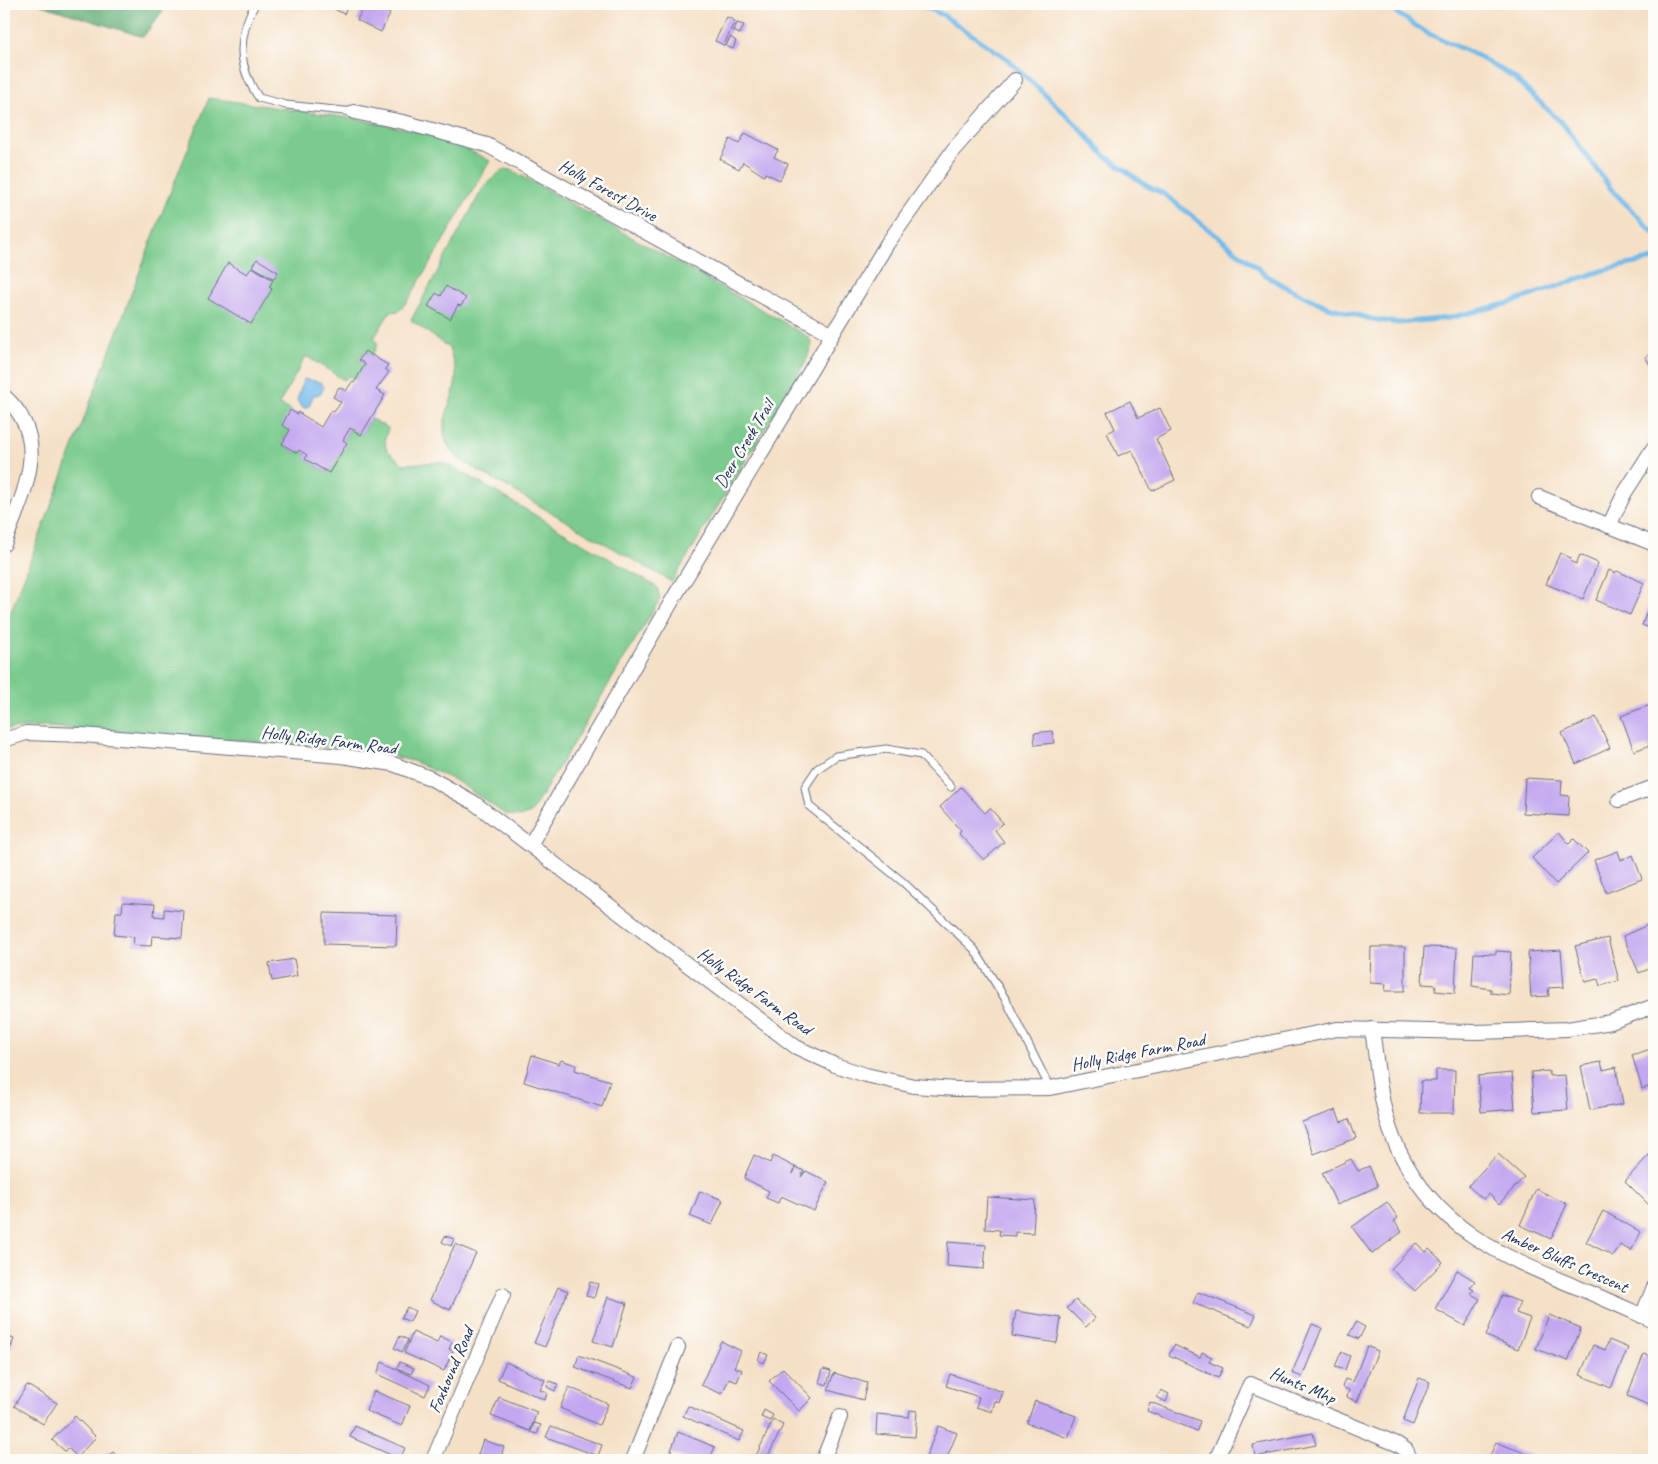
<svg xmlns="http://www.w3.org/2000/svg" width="1658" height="1464" viewBox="0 0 1658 1464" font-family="Caveat,sans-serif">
<rect width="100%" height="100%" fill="#fdfcf7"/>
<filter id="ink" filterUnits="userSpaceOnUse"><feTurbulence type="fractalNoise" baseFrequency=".02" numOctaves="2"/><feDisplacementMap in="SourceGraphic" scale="10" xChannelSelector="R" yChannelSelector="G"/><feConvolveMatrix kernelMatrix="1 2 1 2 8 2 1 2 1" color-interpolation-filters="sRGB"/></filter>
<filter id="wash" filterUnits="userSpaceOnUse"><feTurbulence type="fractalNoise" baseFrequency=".0096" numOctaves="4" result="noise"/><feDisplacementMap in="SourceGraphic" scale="20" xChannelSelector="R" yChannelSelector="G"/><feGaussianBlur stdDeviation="1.12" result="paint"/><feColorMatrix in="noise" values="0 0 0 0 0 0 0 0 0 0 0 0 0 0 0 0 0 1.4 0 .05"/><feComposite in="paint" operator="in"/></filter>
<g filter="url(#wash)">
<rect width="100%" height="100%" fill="#f5e0c6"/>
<!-- green -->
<g fill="#7acb8d" stroke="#4a7d76">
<polygon points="209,98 357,119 441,136 490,161 409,299 399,311 390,312 374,338 378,344 372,355 365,351 359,360 365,364 356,380 349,376 344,380 306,356 279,404 290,410 290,430 282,444 297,453 299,450 307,455 305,459 328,473 350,428 361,435 371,419 388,428 385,439 386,449 403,464 441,462 457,469 657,587 660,599 531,813 519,817 505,814 458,782 413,761 366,750 48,727 4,729 4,630 165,205"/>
<path d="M503 169 511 170 773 316 808 337 812 344 806 361 672 582 460 460C428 432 453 411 456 378 457 369 451 356 449 348L411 320 483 188Z"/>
</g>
<!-- forest -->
<polygon fill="#63af78" stroke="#3f6f6b" points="38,4 168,4 143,37"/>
<!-- water -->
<polygon fill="#73bbeb" stroke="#4775a4" points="304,379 320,382 324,387 321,393 313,396 309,406 305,408 301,407 297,400"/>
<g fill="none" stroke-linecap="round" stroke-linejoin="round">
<!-- stream -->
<g stroke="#73bbeb" stroke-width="5">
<polyline points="918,4 943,15 1006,58 1076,124 1103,154 1147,186 1164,194 1270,278 1290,289 1328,307 1371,319 1398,323 1449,318 1510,303 1604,270 1654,259"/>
<polyline points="1383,4 1427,33 1476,55 1513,77 1564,125 1611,189 1654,233"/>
</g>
</g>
<g id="blocks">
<!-- building -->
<g fill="#c3a7f0">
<polygon points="325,4 373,4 390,14 381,32 357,20 361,12 348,6 344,14"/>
<polygon points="727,17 735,21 724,45 715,41"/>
<polygon points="737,23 744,25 740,34 733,31"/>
<polygon points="730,37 736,41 733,49 726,46"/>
<polygon points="745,133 778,150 774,157 788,164 780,180 765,173 764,176 743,162 739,169 720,159 730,139 739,144"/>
<polygon points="257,259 278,272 274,279 252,266"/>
<polygon points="228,263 247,274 252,267 273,280 269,287 272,289 251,324 208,298"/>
<polygon points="446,286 466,298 461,306 458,305 450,319 428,306 436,293 441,296"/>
<polygon points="365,351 388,365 385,369 389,372 376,390 385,395 361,435 350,428 343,440 347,443 329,473 305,459 307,455 299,450 297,453 282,444 290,430 282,425 290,410 297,414 298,412 321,427 331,410 334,412 341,402 333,397 339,387 346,391 352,382 354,383 365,364 359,360"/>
<polygon points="1654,351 1654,371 1645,357"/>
<polygon points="1130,401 1138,418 1160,408 1171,431 1156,439 1175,480 1152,491 1132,450 1118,456 1107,433 1115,429 1107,412"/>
<polygon points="1560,553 1571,558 1570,561 1576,564 1580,555 1598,563 1583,599 1546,584"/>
<polygon points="1609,570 1615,573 1617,571 1644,583 1630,615 1596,600"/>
<polygon points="1654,593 1654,630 1642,625"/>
<polygon points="1653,704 1654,751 1651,752 1648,746 1634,751 1621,716"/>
<polygon points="1596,717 1610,748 1576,764 1562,733"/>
<polygon points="1052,731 1054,743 1035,745 1034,733"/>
<polygon points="1525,778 1562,780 1561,795 1569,796 1568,816 1523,813"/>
<polygon points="961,787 985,813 990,808 1003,823 995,830 1004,842 984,860 959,834 961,831 940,807"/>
<polygon points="1559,832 1569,844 1574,839 1588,853 1556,884 1532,858"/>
<polygon points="1618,851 1621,860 1633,855 1642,879 1606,893 1594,860"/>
<polygon points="123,902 155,904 154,916 164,917 164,909 184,911 182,938 152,936 151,946 133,945 134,937 114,935 116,912 122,912"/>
<polygon points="324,913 397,915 396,946 324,944"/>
<polygon points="1654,922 1654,967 1639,973 1623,936"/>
<polygon points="1608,938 1619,981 1600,986 1598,979 1585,982 1575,946"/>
<polygon points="1371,947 1405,947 1405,991 1385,991 1386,984 1370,983"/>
<polygon points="1424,947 1457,948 1455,993 1435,991 1436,985 1422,984"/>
<polygon points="1561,950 1564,987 1548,988 1549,996 1531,997 1528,952"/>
<polygon points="1496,951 1511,952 1509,995 1491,993 1491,989 1472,986 1474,953 1496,954"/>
<polygon points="294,959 297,976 272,981 269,963"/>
<polygon points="1654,1048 1654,1085 1642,1089 1632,1055"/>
<polygon points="532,1055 559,1064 561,1060 576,1065 575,1070 610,1081 602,1107 524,1082"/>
<polygon points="1601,1062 1603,1070 1616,1067 1623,1104 1590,1110 1581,1066"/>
<polygon points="1436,1070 1455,1070 1454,1113 1420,1113 1421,1081 1436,1081"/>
<polygon points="1549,1071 1549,1076 1565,1075 1568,1110 1534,1112 1531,1072"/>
<polygon points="1512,1073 1515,1109 1481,1112 1478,1076"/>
<polygon points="1336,1110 1341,1122 1349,1119 1356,1138 1314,1154 1302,1122"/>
<polygon points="1498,1154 1524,1177 1499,1204 1489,1194 1483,1199 1468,1186"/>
<polygon points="754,1155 770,1163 773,1156 795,1167 793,1174 796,1167 804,1171 801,1177 806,1171 828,1182 814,1211 781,1196 778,1203 766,1198 769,1191 744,1178"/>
<polygon points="1649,1155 1654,1160 1654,1202 1650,1206 1625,1181"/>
<polygon points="1351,1159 1358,1171 1369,1166 1378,1186 1337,1205 1322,1173"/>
<polygon points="1536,1189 1567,1204 1551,1239 1520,1225"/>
<polygon points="700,1191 723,1200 712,1225 690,1216"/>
<polygon points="987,1197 1035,1200 1033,1233 1015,1232 1015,1236 999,1235 1000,1230 985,1229"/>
<polygon points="1387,1202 1398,1218 1394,1221 1402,1232 1372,1254 1352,1227"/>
<polygon points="1603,1211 1641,1232 1631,1251 1620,1245 1613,1256 1586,1242"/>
<polygon points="445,1236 454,1239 451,1246 442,1242"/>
<polygon points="948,1242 986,1245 984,1269 947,1266"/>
<polygon points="1416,1243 1426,1252 1429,1249 1443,1262 1415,1291 1391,1269"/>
<polygon points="455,1244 476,1253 450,1310 430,1300"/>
<polygon points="1457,1270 1475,1281 1470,1288 1474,1290 1471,1294 1480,1299 1465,1326 1435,1309"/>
<polygon points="590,1282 598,1284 594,1298 586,1296"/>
<polygon points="558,1287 568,1291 545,1347 534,1343"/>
<polygon points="1198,1292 1256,1315 1251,1326 1193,1303"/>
<polygon points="1502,1295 1520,1302 1516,1313 1530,1318 1518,1349 1486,1336"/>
<polygon points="608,1297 627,1303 613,1347 593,1341"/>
<polygon points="1076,1300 1095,1318 1086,1327 1067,1308"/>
<polygon points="407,1307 415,1311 410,1322 401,1318"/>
<polygon points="1016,1311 1061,1318 1057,1343 1012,1336"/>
<polygon points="1549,1315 1581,1328 1568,1361 1536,1349"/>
<polygon points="1356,1322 1365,1327 1359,1339 1349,1335"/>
<polygon points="1312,1324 1322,1328 1302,1377 1292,1373"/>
<polygon points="413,1332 437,1343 440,1336 452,1342 449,1349 453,1351 444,1371 404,1353"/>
<polygon points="5,1336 14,1339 11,1347 4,1344"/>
<polygon points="400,1336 408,1340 402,1352 394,1348"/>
<polygon points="1609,1340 1628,1348 1611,1388 1580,1375 1593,1345 1605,1350"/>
<polygon points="721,1341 741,1351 734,1367 742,1370 737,1382 729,1379 722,1394 701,1385"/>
<polygon points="1174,1345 1200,1357 1202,1352 1212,1357 1209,1362 1223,1368 1218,1378 1169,1355"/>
<polygon points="1367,1346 1378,1351 1357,1402 1347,1397 1349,1390 1342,1387 1345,1379 1353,1382"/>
<polygon points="761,1352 768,1355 764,1363 758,1360"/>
<polygon points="1341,1352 1350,1356 1345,1370 1335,1367"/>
<polygon points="1644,1354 1654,1358 1654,1407 1627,1396"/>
<polygon points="579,1355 637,1377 632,1388 575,1367"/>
<polygon points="382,1362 430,1385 425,1396 377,1374"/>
<polygon points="400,1362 414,1368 411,1374 397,1368"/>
<polygon points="506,1362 545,1380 540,1390 547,1393 545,1400 498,1379"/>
<polygon points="783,1368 812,1398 799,1411 769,1381"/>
<polygon points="823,1369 831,1371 827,1385 819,1382"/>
<polygon points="834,1373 867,1383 863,1400 828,1390"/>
<polygon points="950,1374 1003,1392 999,1403 995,1401 992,1412 976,1407 979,1397 946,1386"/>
<polygon points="1419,1378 1430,1382 1413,1425 1403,1421"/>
<polygon points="550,1381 558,1384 555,1391 547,1387"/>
<polygon points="27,1385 57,1403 43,1424 14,1406"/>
<polygon points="569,1387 608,1404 599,1425 560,1408"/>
<polygon points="1161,1390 1169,1394 1166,1402 1157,1397"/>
<polygon points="374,1391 410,1406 402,1426 366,1411"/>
<polygon points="499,1397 537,1412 530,1431 491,1416"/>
<polygon points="1035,1401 1076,1416 1068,1438 1027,1423"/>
<polygon points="1150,1402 1200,1421 1197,1431 1147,1411"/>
<polygon points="688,1406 744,1431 739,1441 683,1416"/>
<polygon points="764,1410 773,1415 770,1421 761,1417"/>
<polygon points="910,1410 917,1411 915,1437 876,1434 877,1414 909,1417"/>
<polygon points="75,1416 96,1437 77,1457 68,1448 65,1451 52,1440"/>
<polygon points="773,1420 783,1425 776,1440 766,1460 754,1460"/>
<polygon points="534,1423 541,1425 537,1434 531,1432"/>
<polygon points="355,1426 405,1448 400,1459 350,1437"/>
<polygon points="551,1426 602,1445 598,1456 546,1437"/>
<polygon points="938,1426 957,1433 946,1460 925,1460"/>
<polygon points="678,1432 715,1447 709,1460 688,1460 670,1453"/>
<polygon points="1313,1433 1316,1445 1255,1457 1253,1445"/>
<polygon points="483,1440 504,1447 500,1460 476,1460"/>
<polygon points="1496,1442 1542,1460 1488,1460"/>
<polygon points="113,1452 119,1460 102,1460"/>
</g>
</g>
</g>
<g filter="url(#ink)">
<use href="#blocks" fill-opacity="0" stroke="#676d82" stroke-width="1"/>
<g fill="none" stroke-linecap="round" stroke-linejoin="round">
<defs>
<g id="service">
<path d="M255 4C237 38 237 66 259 98L286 105 354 112"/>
<polyline points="951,787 921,755 886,749 836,756 817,769 805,787 809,806 903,882 974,949 1006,1000 1050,1088"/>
</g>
<g id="minor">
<polyline points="354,112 403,122 487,145 831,334"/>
<path d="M4 396C53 440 23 493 4 544"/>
<polyline points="1539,497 1654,544"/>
<polyline points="1609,526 1624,494 1654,447"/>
<polyline points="4,740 26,733 82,735 342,756 393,764 430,778 473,802 796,1047 835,1065 866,1075 914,1086 956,1089 1050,1088 1337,1029 1476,1032 1567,1029 1611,1022 1654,1006"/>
<polyline points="1619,800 1654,787"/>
<polyline points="530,845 676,594 887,244 954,149 1015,80"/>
<path d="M1372 1029C1378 1069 1380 1114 1399 1151 1437 1228 1499 1255 1574 1286 1601 1297 1627 1309 1654 1321"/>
<polyline points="1642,1316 1654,1287"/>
<polyline points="433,1460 503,1295"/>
<polyline points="633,1460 678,1347"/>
<polyline points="823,1460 840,1417"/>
<polyline points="1216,1460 1250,1384 1397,1444 1406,1450 1411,1460"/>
</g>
</defs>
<!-- service casing -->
<use href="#service" stroke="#676d82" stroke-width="9"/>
<!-- minor casing -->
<use href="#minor" stroke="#676d82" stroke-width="16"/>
<!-- service -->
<use href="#service" stroke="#fff" stroke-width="7"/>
<!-- minor -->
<use href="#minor" stroke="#fff" stroke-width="14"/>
</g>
</g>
<g text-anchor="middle" stroke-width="5" stroke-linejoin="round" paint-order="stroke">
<!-- street labels -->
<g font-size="18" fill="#1b2f5e" stroke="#fdfcf7">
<text transform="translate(608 190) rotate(29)" y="6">Holly Forest Drive</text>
<text transform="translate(744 444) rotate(-59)" y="6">Deer Creek Trail</text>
<text transform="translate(329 740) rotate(7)" y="6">Holly Ridge Farm Road</text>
<text transform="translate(755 991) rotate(36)" y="6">Holly Ridge Farm Road</text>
<text transform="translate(1138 1052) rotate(-11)" y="6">Holly Ridge Farm Road</text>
<text transform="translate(1565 1260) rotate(24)" y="6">Amber Bluffs Crescent</text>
<text transform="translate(451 1370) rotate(-67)" y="6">Foxhound Road</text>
<text transform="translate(1303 1385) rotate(23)" y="6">Hunts Mhp</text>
</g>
</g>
<!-- margin -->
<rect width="1658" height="1464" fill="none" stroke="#fdfcf7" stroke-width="20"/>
</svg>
